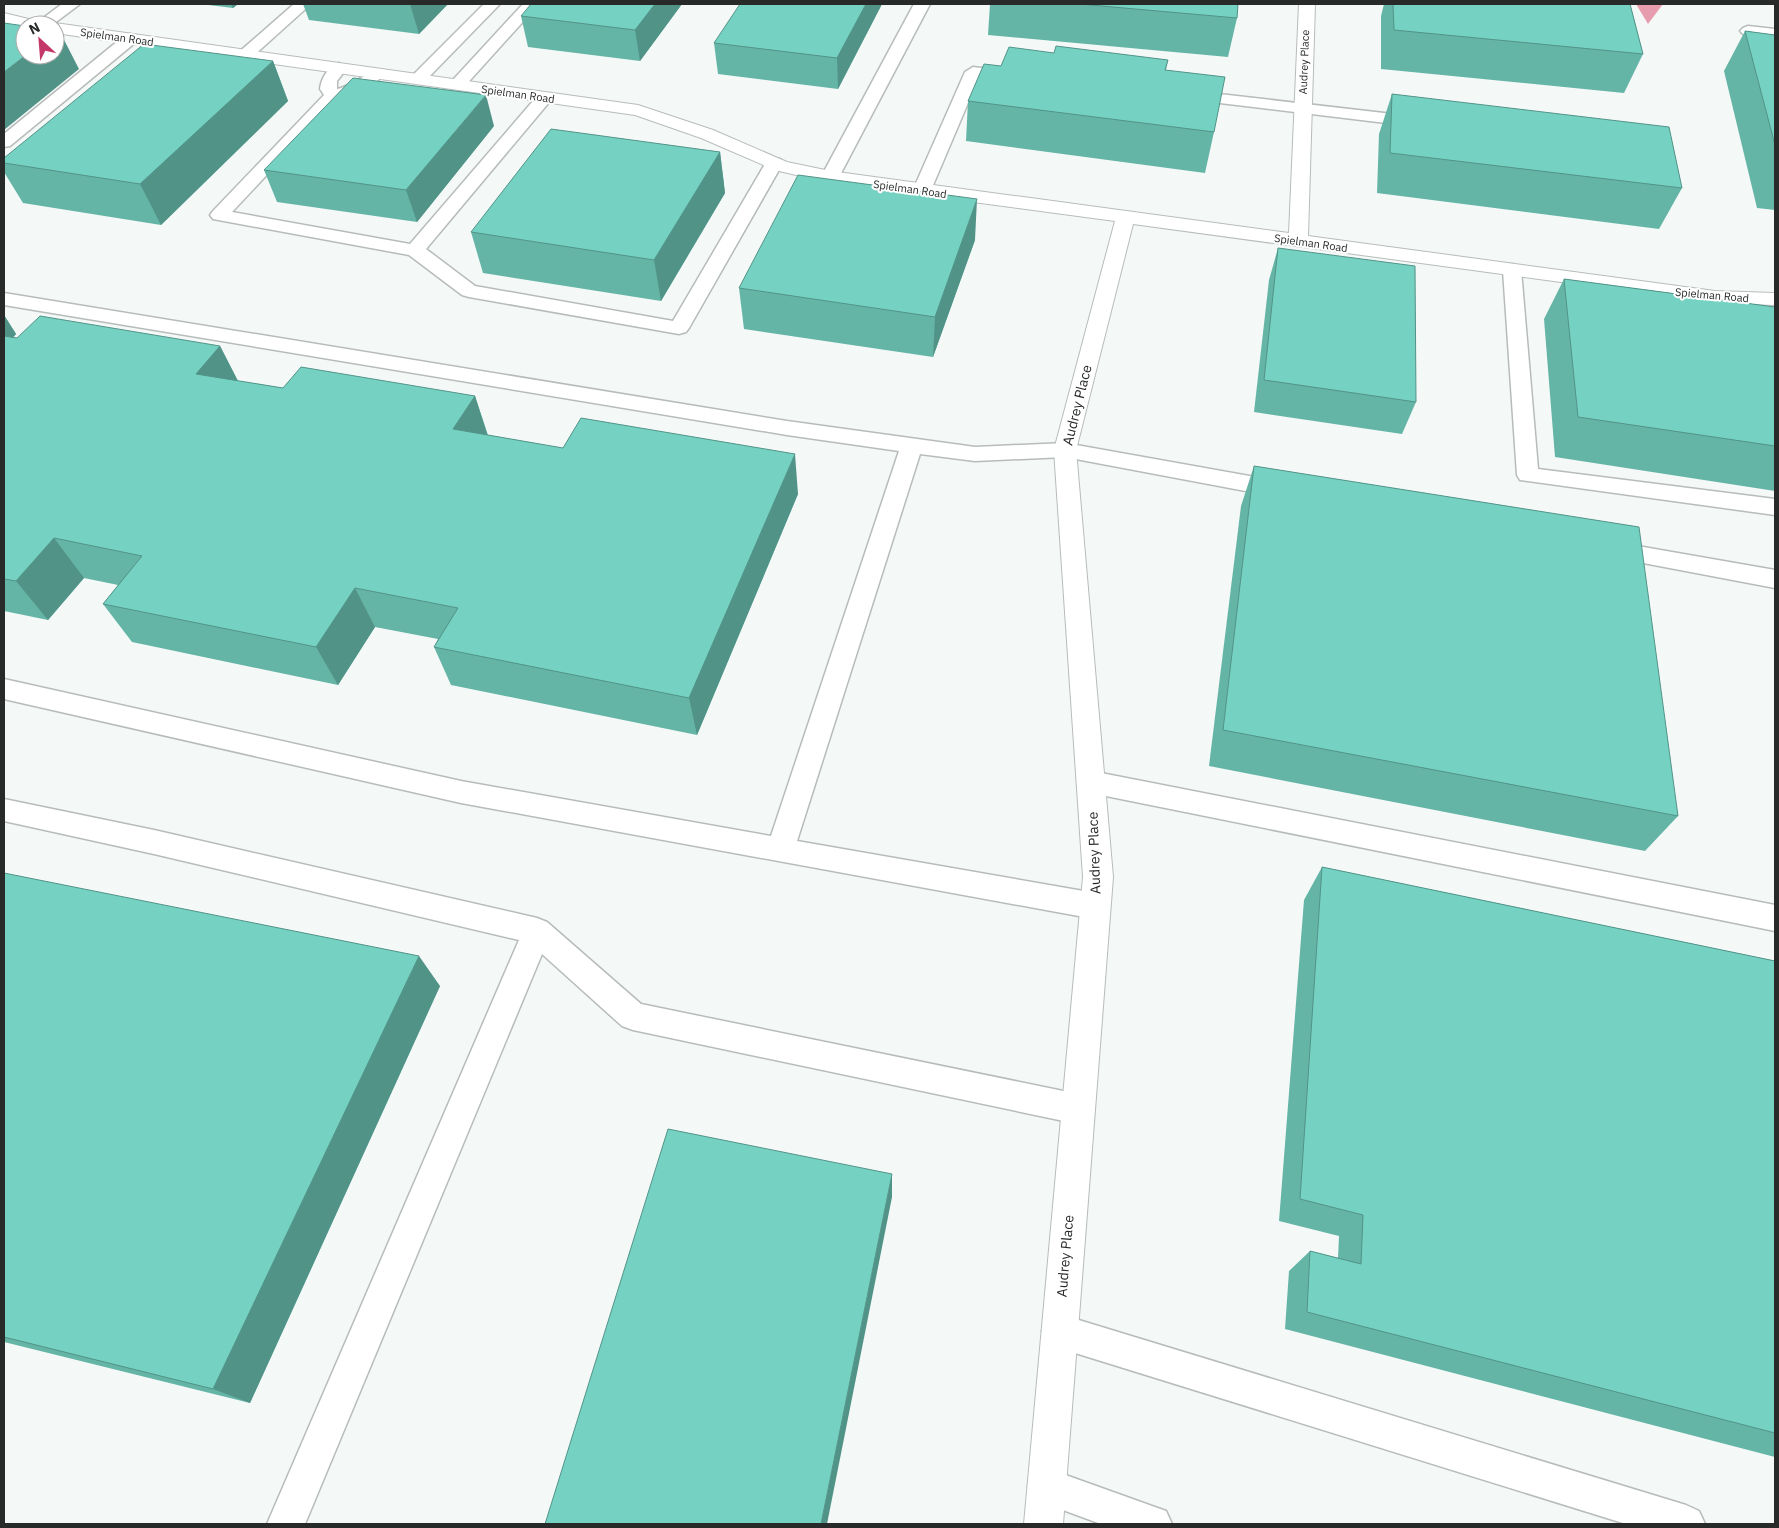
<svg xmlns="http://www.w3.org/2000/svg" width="1779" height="1528" viewBox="0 0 1779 1528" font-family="'IBM Plex Sans',sans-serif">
<rect width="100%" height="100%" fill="#f4f9f8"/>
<!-- forest -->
<polygon fill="#e89daf" points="1636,4 1663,4 1648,24"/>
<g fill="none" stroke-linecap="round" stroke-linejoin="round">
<defs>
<g id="lane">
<polygon points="62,4 80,4 52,25 34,25"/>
<polygon points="294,4 311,4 251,58 239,58 237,55 239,52"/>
<polygon points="484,4 500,4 424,82 412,82 410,79 412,76"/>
<polygon points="523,4 539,4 463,88 451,88 449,85 451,82"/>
<polygon points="914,4 930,4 839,177 836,181 824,181 821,177"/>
<polygon points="1748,26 1775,29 1775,39 1743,34 1740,31 1743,28"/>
<polygon points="130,34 138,39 136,42 10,146 4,147 4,134 124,36"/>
<path d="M339 63 347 68 337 81V89C353 86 371 68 383 71L385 74 368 89 338 99 232 212 410 244 539 94H551L553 97 551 100 426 249 475 286 673 321 768 159H780L783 163 689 328 686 332 679 334 469 297 462 295 409 255 213 219 210 215 213 211 324 95 320 89C321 79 328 66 339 63Z"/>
<polygon points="973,67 1016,72 1024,77 1016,82 979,77 931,190 928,194 916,194 913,190 965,72"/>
<polygon points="1184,90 1419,117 1425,118 1427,122 1425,126 1419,127 1178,98 1176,95 1178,92"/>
<polygon points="1512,264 1519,266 1521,270 1538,469 1775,499 1775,515 1520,480 1517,475 1503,270 1505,266"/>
<polygon points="4,293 787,421 975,447 1065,443 1283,482 1291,485 1294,490 1291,495 1283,498 1065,457 975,461 920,454 797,841 1095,893 1105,897 1109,906 1105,915 1095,919 461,803 4,699 4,679 461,781 771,836 899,451 787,435 4,305"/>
<polygon points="1609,541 1775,570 1775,588 1601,555 1597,549 1601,543"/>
<polygon points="1091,771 1775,905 1775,931 1091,793 1082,790 1078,782 1082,774"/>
<polygon points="4,799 154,830 537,918 547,922 641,1004 1078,1094 1089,1098 1094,1109 1089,1120 1078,1124 633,1030 622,1026 542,954 305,1524 267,1524 519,940 154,854 4,821"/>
<polygon points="1059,1314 1686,1505 1699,1511 1705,1524 1626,1524 1059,1348 1047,1343 1042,1331 1047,1319"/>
<polygon points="1046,1468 1166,1511 1172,1524 1101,1524 1033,1499 1028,1486 1033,1473"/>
</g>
<g id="street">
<polygon points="1299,4 1315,4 1308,236 1715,291 1775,293 1775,305 1715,303 1133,224 1076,450 1113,877 1063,1524 1024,1524 1083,877 1054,450 1115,221 830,183 775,170 701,138 635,115 55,33 55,25 49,25 55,23 638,105 713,130 787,162 830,171 1289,233"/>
<polygon points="4,13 41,22 43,25 25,25 25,28 4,23"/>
</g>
</defs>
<!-- lane casing -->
<use href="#lane" stroke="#b7bcbb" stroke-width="3"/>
<!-- street casing -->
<use href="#street" stroke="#b7bcbb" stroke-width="2"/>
<!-- lane -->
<use href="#lane" fill="#fff" fill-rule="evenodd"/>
<!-- street -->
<use href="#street" fill="#fff" fill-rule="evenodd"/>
</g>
<!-- wall -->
<g fill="#65b5a7">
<polygon points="200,4 238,4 233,8"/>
<polygon points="303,4 448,4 419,34 309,20"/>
<polygon points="682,4 640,61 528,47 521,16"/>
<polygon points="882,4 838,89 718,74 714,43"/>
<polygon points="990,4 1238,4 1237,18 1228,57 988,35"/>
<polygon points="1384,4 1630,4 1643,54 1624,93 1381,69 1381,16"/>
<polygon points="1745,31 1775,35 1775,210 1757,208 1724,71"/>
<polygon points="1054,53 1168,60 1166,70 1214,132 1205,173 966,141 968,101 1001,66"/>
<polygon points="273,61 288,101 161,225 23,203 4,172 4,158"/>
<polygon points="1392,94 1682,188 1659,229 1377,193 1379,134"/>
<polygon points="494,126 417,222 277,202 264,170"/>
<polygon points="720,152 725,193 661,301 483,273 471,232"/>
<polygon points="975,240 933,357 744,329 739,288"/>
<polygon points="1278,248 1416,402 1402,434 1254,412 1269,280"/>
<polygon points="1564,279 1775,307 1775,491 1555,457 1544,319"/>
<polygon points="4,315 16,334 13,338 17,338 220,346 238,381 283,388 475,396 488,435 798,494 697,735 451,685 434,647 438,639 375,627 338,685 132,642 103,604 118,585 84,578 48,620 4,611"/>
<polygon points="1254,466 1678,816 1645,851 1209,766 1241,506"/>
<polygon points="1322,867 1775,961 1775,1457 1285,1329 1289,1271 1310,1251 1338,1258 1339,1236 1279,1221 1304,900"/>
<polygon points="4,873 440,986 250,1403 4,1342"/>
</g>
<!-- shaded-wall -->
<g fill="#529388">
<polygon points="231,4 238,4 233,8"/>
<polygon points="410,4 448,4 419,34"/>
<polygon points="655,4 682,4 640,61 635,30"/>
<polygon points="866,4 882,4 838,89 837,58"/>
<polygon points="59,30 79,69 4,130 4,72 26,55 55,55 55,33"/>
<polygon points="273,61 288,101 161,225 140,184"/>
<polygon points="486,95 494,126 417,222 406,190"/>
<polygon points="720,152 725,193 661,301 654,260"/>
<polygon points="977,199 975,240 933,357 935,317"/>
<polygon points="4,315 16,334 4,346"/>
<polygon points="220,346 241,387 196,374"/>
<polygon points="475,396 488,437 453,429"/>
<polygon points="795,454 798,494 697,735 689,698"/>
<polygon points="54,538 84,578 48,620 16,581"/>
<polygon points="355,588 375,627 338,685 316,647"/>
<polygon points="419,956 440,986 250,1403 213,1389"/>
<polygon points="892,1174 892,1197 827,1524 821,1524"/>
</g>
<!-- building -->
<g fill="#75d2c2" stroke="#529388">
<polygon points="531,4 655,4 635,30 521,16"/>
<polygon points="740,4 866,4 837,58 714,43"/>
<polygon points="1079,4 1238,4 1237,18"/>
<polygon points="1393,4 1630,4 1643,54 1394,30"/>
<polygon points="4,23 25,26 25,55 26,55 4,72"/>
<polygon points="1745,31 1775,35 1775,145"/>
<polygon points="144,44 273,61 140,184 4,163 4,158"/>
<polygon points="1056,46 1168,60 1165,70 1225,77 1214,132 968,101 984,64 1001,66 1009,47 1054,53"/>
<polygon points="353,78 486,95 406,190 264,170"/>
<polygon points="1392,94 1669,127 1682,188 1390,153"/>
<polygon points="551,129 720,152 654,260 471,232"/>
<polygon points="798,175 977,199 935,317 739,288"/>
<polygon points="1278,248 1415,266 1416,402 1264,380"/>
<polygon points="1564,279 1775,307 1775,446 1578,417"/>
<polygon points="40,316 220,346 196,374 283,388 301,367 475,396 453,429 563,448 581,418 795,454 689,698 434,647 458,608 355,588 316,647 103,604 142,556 54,538 16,581 4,579 4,336 17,338"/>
<polygon points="1254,466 1639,527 1678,816 1223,730"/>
<polygon points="1322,867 1775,961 1775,1433 1307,1312 1310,1251 1361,1264 1363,1215 1300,1199"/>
<polygon points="4,873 419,956 213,1389 4,1337"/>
<polygon points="668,1129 892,1174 821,1524 545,1524"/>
</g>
<g text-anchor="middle" stroke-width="4" stroke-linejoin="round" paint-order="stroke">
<!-- far-street labels -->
<g font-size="11" fill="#282a2a" stroke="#fff">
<text transform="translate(117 37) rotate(8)" y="4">Spielman Road</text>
<text transform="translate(1304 62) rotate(-88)" y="4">Audrey Place</text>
<text transform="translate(518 94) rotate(8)" y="4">Spielman Road</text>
<text transform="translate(910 189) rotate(8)" y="4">Spielman Road</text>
<text transform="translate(1311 243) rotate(8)" y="4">Spielman Road</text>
<text transform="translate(1712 295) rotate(5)" y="4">Spielman Road</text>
</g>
<!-- street labels -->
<g font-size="14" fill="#282a2a" stroke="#fff">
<text transform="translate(1077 405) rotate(-76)" y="5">Audrey Place</text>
<text transform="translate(1094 853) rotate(-92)" y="5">Audrey Place</text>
<text transform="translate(1065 1256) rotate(-85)" y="5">Audrey Place</text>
</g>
</g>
<!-- border -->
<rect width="1779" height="1528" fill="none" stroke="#282a2a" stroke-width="10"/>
<!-- north arrow -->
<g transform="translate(40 40) rotate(334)"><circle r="24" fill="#ffffff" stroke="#a9aaaa"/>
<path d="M0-4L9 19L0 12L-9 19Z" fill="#c33769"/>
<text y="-8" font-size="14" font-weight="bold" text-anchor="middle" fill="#282a2a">N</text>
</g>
</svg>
